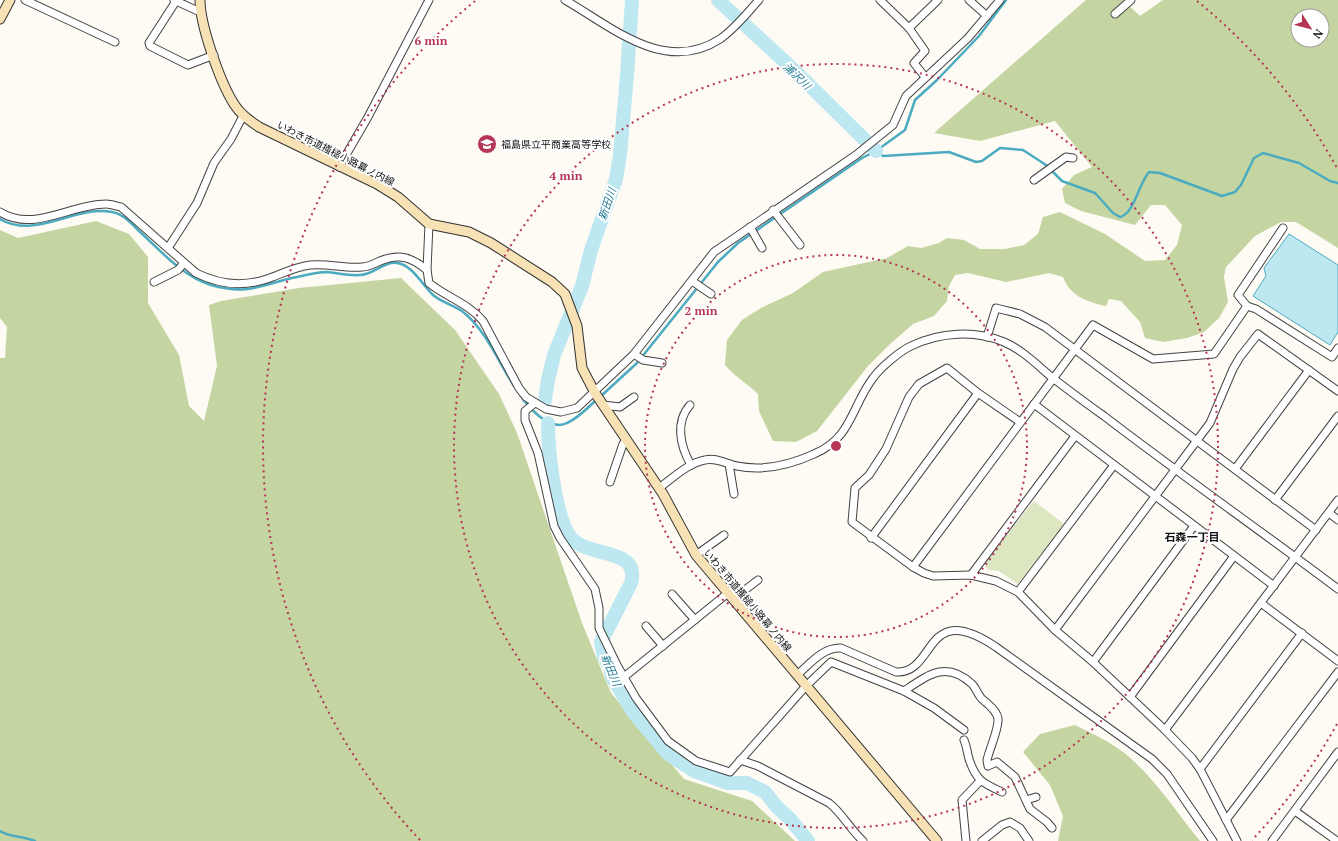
<svg xmlns="http://www.w3.org/2000/svg" width="1338" height="841" viewBox="0 0 1338 841" font-family="'PT Serif','Noto Sans JP',serif">
<rect width="100%" height="100%" fill="#fefaf4"/>
<!-- green -->
<polygon fill="#dce6c0" points="1034,501 1064,524 1018,584 999,571 990,570 986,568 987,560"/>
<!-- forest -->
<g fill="#c4d5a1" fill-rule="evenodd">
<path d="M1086 0H1123L1140 16 1163 0H1338V248L1296 222H1281L1255 236 1226 267 1224 277 1228 302 1219 318 1204 332 1187 338 1163 342 1145 338 1140 322 1121 301 1109 299 1106 306C1087 302 1070 296 1063 277L1049 273 1006 282 968 273 955 275 949 286 947 301 934 316 913 324 890 344 868 366 817 431 796 442 773 441 759 411 758 394C747 383 735 377 725 365L727 340 742 320 761 308 793 293 823 272 887 258 908 246 921 248 939 243 947 238 964 240 980 249H1005L1024 245 1038 234 1043 217 1060 212 1105 234 1145 261 1165 260 1177 245 1182 225 1165 205H1151L1135 225 1081 211 1065 203 1062 189 1074 175 1092 167 1055 121 980 141 934 133ZM1298 16H1322V40H1298Z"/>
<polygon points="96,221 129,234 148,257 148,303 179,355 189,406 204,421 217,366 209,305 221,301 299,288 401,278 455,330 499,394 517,433 582,623 611,693 684,779 752,801 795,841 0,841 0,358 5,358 7,327 0,318 0,230 18,238"/>
<path d="M1075 725C1093 734 1113 743 1128 756 1156 780 1177 813 1200 841H1058L1063 816 1050 785 1023 752 1040 734Z"/>
</g>
<!-- water -->
<polygon fill="#bde8f1" stroke="#4babc1" points="1289,234 1338,265 1338,332 1330,345 1253,296 1266,276 1264,268"/>
<g fill="none" stroke-linecap="round" stroke-linejoin="round">
<!-- stream -->
<g stroke="#4babc1" stroke-width="2.5">
<path d="M876 151 883 156 949 152 976 162 982 161 1000 148 1023 150 1046 165 1062 181 1095 193 1113 213 1120 217C1134 214 1139 183 1149 172L1160 173 1222 196 1235 192 1241 185 1254 158 1263 153 1299 163 1330 181 1338 183"/>
<path d="M0 219C36 240 74 205 112 212 123 214 131 223 139 231 160 250 183 277 211 285 249 296 262 284 297 277 306 275 317 272 327 272 338 273 349 276 360 275 373 275 384 261 397 263 413 265 422 285 433 295 441 302 453 305 462 311 486 330 498 361 514 386"/>
<path d="M519 393C527 406 549 432 567 423 578 418 588 408 596 400"/>
<polyline points="600,397 637,363 718,262 738,243 862,158 876,151 905,130 915,100 937,80 979,36 1006,0"/>
<path d="M0 831C8 837 24 836 35 841"/>
</g>
<!-- river -->
<g stroke="#bde8f1" stroke-width="14">
<polyline points="718,0 795,71 876,151"/>
<polyline points="545,400 548,380 554,355 582,286 591,250 616,179 620,155 627,75 632,0"/>
<path d="M548 423C548 449 555 518 571 538 588 558 641 547 631 583L601 642 604 657 610 667 612 677 633 712 668 754 694 771 727 783H747L765 792 777 807 790 819 808 841"/>
</g>
<defs>
<g id="street">
<polyline points="25,0 115,42"/>
<polyline points="174,0 200,12"/>
<path d="M565 0C612 27 665 75 720 39 735 29 747 13 759 0"/>
<polyline points="880,0 909,28 925,51 914,63 925,77"/>
<polyline points="969,0 987,16"/>
<polyline points="176,1 149,43 150,46 188,65 214,55"/>
<polyline points="1115,14 1131,0"/>
<polyline points="909,28 938,0"/>
<polyline points="339,167 368,117 429,0"/>
<polyline points="1034,180 1066,157 1073,158"/>
<polyline points="773,210 800,245"/>
<path d="M0 212C33 233 71 204 106 204 111 204 116 206 121 207L196 273C218 284 243 287 267 279 281 274 295 267 310 265 328 263 345 269 362 267 368 267 374 264 380 261 399 253 411 257 427 270L429 283C446 297 468 303 483 321L519 388 526 397 546 409 561 412 577 408 634 354 714 252 856 155 893 125 906 96 968 38 1000 0"/>
<polyline points="750,227 762,248"/>
<polyline points="1283,228 1238,295 1247,306 1256,309 1332,357 1338,348"/>
<polyline points="168,248 197,203 214,163 231,139 243,116"/>
<polyline points="427,270 429,224"/>
<polyline points="692,281 711,294"/>
<polyline points="154,282 178,270 184,263"/>
<polyline points="987,337 996,308 1020,314 1045,327 1316,530"/>
<polyline points="634,354 643,360 662,363"/>
<polyline points="535,403 525,411 525,420 538,453 554,526 560,538 595,589 599,608 599,628 617,665 636,698 668,741 696,761 730,772 806,686 831,662 904,691 934,708 964,730"/>
<polyline points="1034,404 1274,586"/>
<polyline points="603,405 620,407 634,397"/>
<path d="M690 405C675 422 680 446 691 465"/>
<polyline points="1020,422 978,393 947,368 919,384 909,397 886,449 869,475 855,488 852,522 913,567 924,573 933,576 971,575 996,581 1018,592 1055,630 1093,662 1165,730 1192,758 1200,769 1237,841"/>
<polyline points="729,464 734,494"/>
<polyline points="1235,469 1309,370"/>
<polyline points="610,482 623,444 626,440"/>
<path d="M659 488C673 478 688 463 705 460 716 457 726 464 737 466 762 471 790 465 814 454 852 438 851 407 873 378 880 368 900 351 911 346 940 332 975 330 1004 342 1023 350 1038 366 1054 379 1071 392 1087 404 1104 416 1181 475 1261 531 1338 589"/>
<polyline points="1275,500 1338,416"/>
<polyline points="1329,513 1338,520"/>
<polyline points="871,538 978,393"/>
<polyline points="696,555 724,535"/>
<polyline points="913,567 1093,325 1153,359 1214,354 1247,306"/>
<polyline points="971,575 1075,436"/>
<polyline points="1018,592 1114,465"/>
<polyline points="672,594 695,620"/>
<polyline points="733,599 758,580"/>
<polyline points="1261,603 1338,661"/>
<polyline points="646,626 663,646"/>
<polyline points="1055,630 1210,423 1233,369 1240,357 1258,334 1338,391"/>
<polyline points="1093,662 1194,526"/>
<path d="M797 675C810 664 823 647 841 648L896 672C937 674 923 598 996 647L1152 759 1167 774 1213 841"/>
<polyline points="624,677 728,593"/>
<path d="M904 691C928 675 946 660 972 684 976 688 978 695 982 699 988 704 999 712 998 721 997 734 990 747 987 760L988 766 997 762 1015 777 1030 809 1047 822 1052 828"/>
<polyline points="1130,697 1234,556"/>
<polyline points="1165,730 1338,500"/>
<path d="M964 740C967 747 967 752 969 759 976 780 982 783 1002 792"/>
<path d="M740 760 758 766 829 803C842 813 850 829 863 841"/>
<polyline points="1200,769 1302,633"/>
<polyline points="1026,800 1036,797"/>
<polyline points="1295,811 1337,841"/>
<polyline points="1226,820 1338,672"/>
<polyline points="966,841 962,800 980,781"/>
<polyline points="982,841 1002,825 1010,822 1020,828 1029,841"/>
<polyline points="1272,841 1338,752"/>
</g>
<g id="secondary">
<path d="M200 0C200 25 220 82 234 104 240 114 249 120 259 127L377 184 398 197 429 224 469 232 491 243 552 282 565 294 577 326 582 368 595 393 663 494 696 555 937 841"/>
<polyline points="0,19 10,0"/>
</g>
</defs>
<!-- street casing -->
<use href="#street" stroke="#434343" stroke-width="9"/>
<!-- secondary casing -->
<use href="#secondary" stroke="#323232" stroke-width="11"/>
<!-- street -->
<use href="#street" stroke="#fff" stroke-width="7"/>
<!-- secondary -->
<use href="#secondary" stroke="#f7e2b6" stroke-width="9"/>
</g>
<!-- distance rings -->
<g fill="none" stroke="#b43555" stroke-width="2" stroke-dasharray="2 4">
<circle cx="836" cy="446" r="191"/>
<circle cx="836" cy="446" r="382"/>
<path d="M1337 724A573 573 0 0 1 1252 840M420 840A573 573 0 0 1 475 1M1197 1A573 573 0 0 1 1337 168"/>
</g>
<!-- icons -->
<defs>
<symbol id="school-disc" viewBox="-11 -11 22 22"><circle r="9.5" fill="#b43555" stroke="#fff"/><path d="M0-5L7-2L0 1L-7-2ZM-4 1L0 2.5L4 1V4Q0 6-4 4Z" fill="#fff"/></symbol>
</defs>
<g fill-rule="evenodd">
<use href="#school-disc" x="476" y="133" width="22" height="22"/>
</g>
<g text-anchor="middle" stroke-width="4" stroke-linejoin="round" paint-order="stroke">
<!-- poi labels -->
<g font-size="10" fill="#101010" stroke="#fff" text-anchor="start">
<text x="501" y="148">福島県立平商業高等学校</text>
</g>
<!-- street labels -->
<g font-size="10" fill="#101010" stroke="#fff">
<text transform="translate(336 153) rotate(27)" y="4">いわき市道搔槌小路幕ノ内線</text>
<text transform="translate(748 600) rotate(50)" y="4">いわき市道搔槌小路幕ノ内線</text>
</g>
<!-- water labels -->
<g font-size="11" font-style="italic" fill="#247d97" stroke="#fff">
<text transform="translate(797 76) rotate(44)" y="4">浦沢川</text>
<text transform="translate(607 204) rotate(-71)" y="4">新田川</text>
<text transform="translate(611 670) rotate(67)" y="4">新田川</text>
</g>
<!-- neighbourhood labels -->
<g font-size="11" font-weight="bold" fill="#101010" stroke="#fff">
<text x="1192" y="541">石森一丁目</text>
</g>
</g>
<circle cx="836" cy="446" r="6" fill="#b43555" stroke="#fff" stroke-width="2"/>
<g font-size="12" text-anchor="middle" font-weight="bold" fill="#b43555" stroke="#fff" stroke-width="4" stroke-linejoin="round" paint-order="stroke">
<text x="431" y="45">6 min</text>
<text x="566" y="180">4 min</text>
<text x="701" y="315">2 min</text>
</g>
<!-- north arrow -->
<g transform="translate(1310 28) rotate(126)"><circle r="19" fill="#ffffff" stroke="#9f9f9f"/>
<path d="M0-3L7 15L0 10L-7 15Z" fill="#b43555"/>
<text y="-6" font-size="11" font-weight="bold" text-anchor="middle" fill="#101010">N</text>
</g>
</svg>
